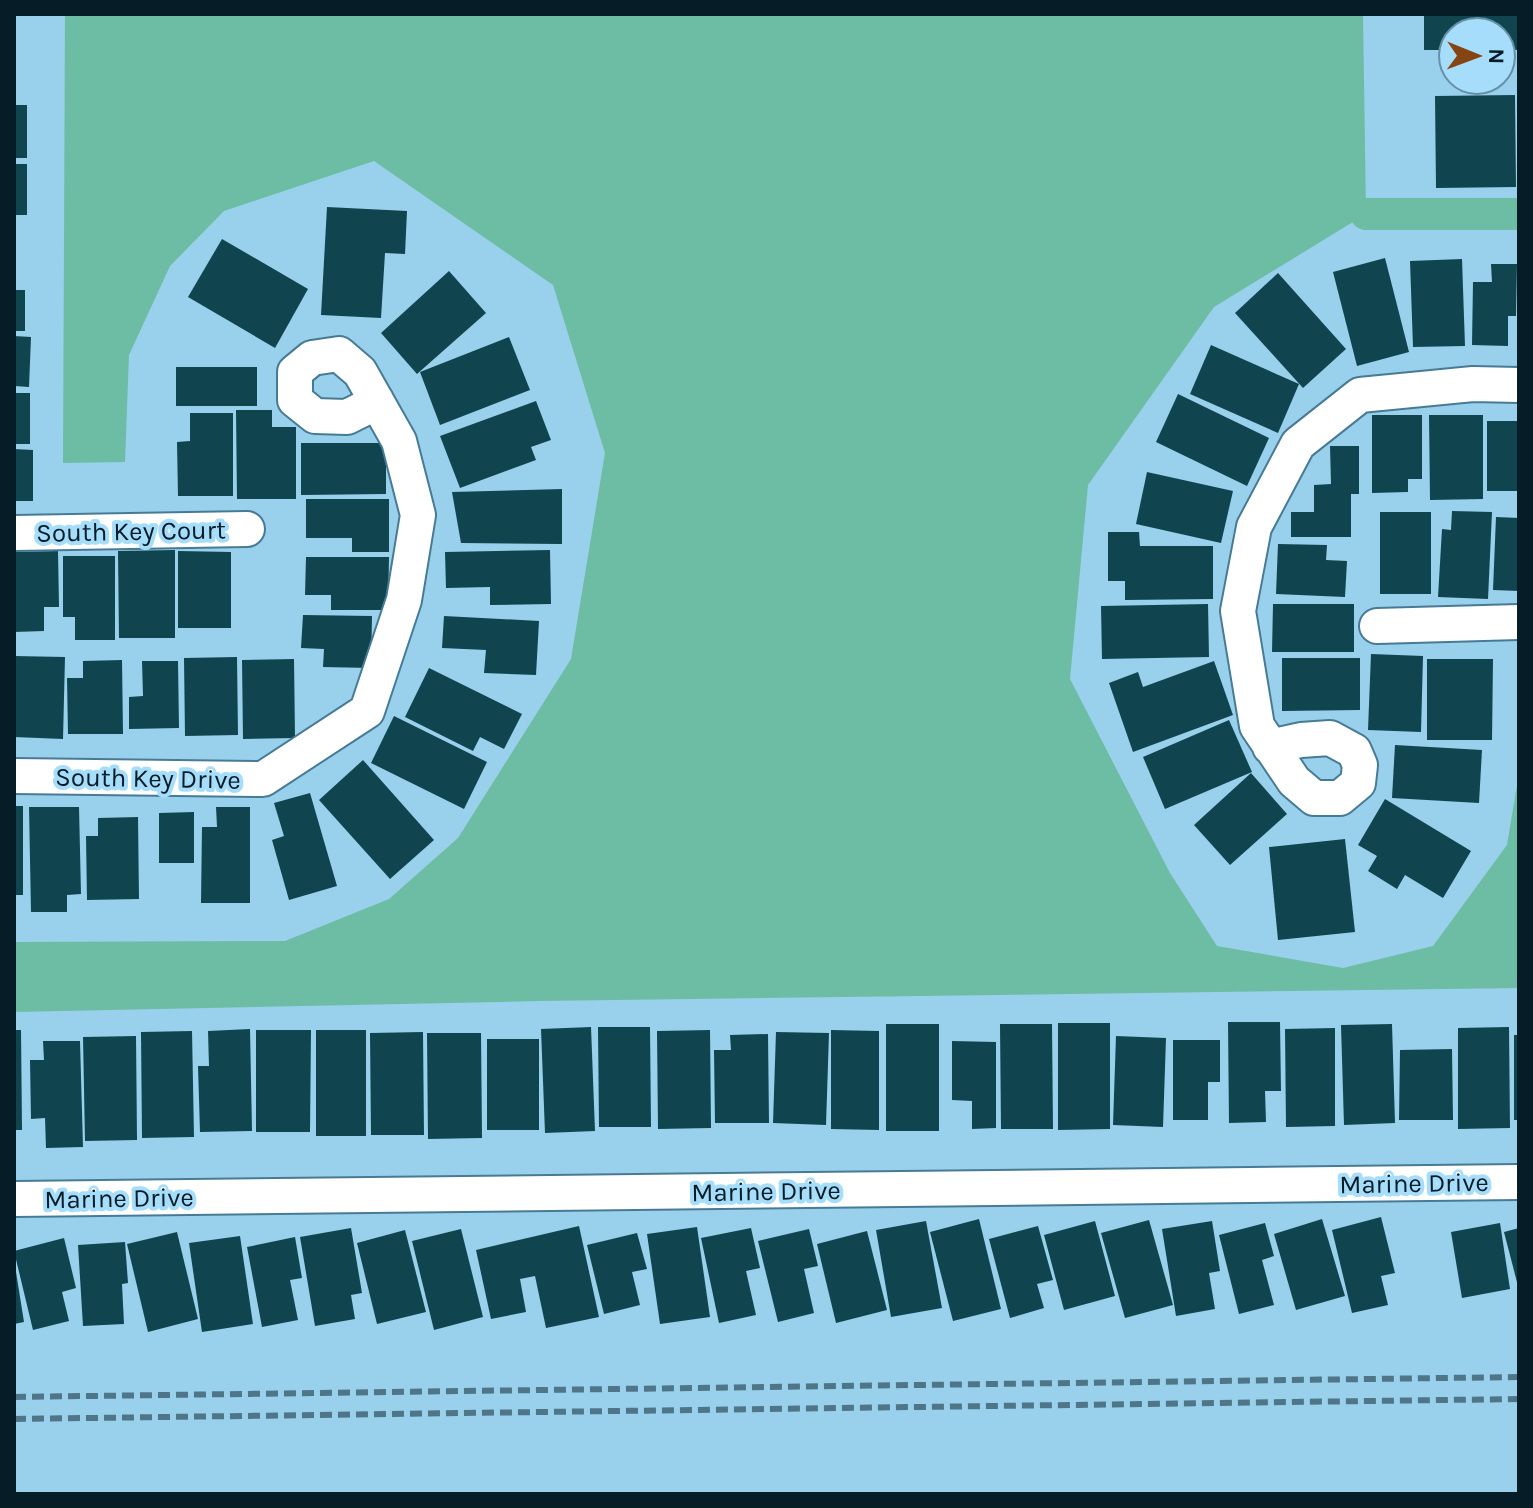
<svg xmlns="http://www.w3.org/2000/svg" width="1533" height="1508" viewBox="0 0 1533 1508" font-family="Karla,sans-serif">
<rect width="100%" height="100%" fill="#99d0ec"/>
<!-- water -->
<polygon fill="#6dbda4" points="65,14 1363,14 1366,214 1214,307 1088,485 1070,679 1170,873 1217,946 1343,968 1433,946 1507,845 1519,773 1519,988 540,1001 14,1012 14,942 285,941 389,899 458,838 571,659 605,453 553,285 374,161 224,211 170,266 129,355 125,462 63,463"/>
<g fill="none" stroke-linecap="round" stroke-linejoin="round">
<!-- canal -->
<polyline stroke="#6dbda4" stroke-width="32" points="1366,214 1519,214"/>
</g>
<!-- building -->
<g fill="#10454f">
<polygon points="1424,14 1519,14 1519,50 1501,50 1501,32 1453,32 1453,50 1424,50"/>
<polygon points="1515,95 1516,187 1436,188 1435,96"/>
<rect x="14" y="105" width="13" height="53"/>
<rect x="14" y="164" width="13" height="51"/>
<polygon points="327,207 407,211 405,254 385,253 381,318 321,315"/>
<polygon points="222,239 308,289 275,348 188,297"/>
<polygon points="1385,258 1409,352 1357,366 1333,272"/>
<polygon points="1462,259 1465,346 1413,347 1410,261"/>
<polygon points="1491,264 1517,264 1516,316 1508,316 1508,346 1472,345 1473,282 1492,282"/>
<polygon points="449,271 486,313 417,374 381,333"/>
<polygon points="1278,273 1346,349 1303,388 1235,313"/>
<rect x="14" y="290" width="11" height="41"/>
<polygon points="14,336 31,337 29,387 14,386"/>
<polygon points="509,337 530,390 440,425 420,372"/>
<polygon points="1211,345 1299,384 1278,433 1190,394"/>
<rect x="176" y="367" width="81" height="39"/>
<rect x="14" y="393" width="16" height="51"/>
<polygon points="1178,394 1269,438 1247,486 1156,442"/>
<polygon points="536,401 551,440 531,447 536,460 460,488 440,436"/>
<polygon points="236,410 272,410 272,427 296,427 296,499 237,499"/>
<polygon points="190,413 233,413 233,496 178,496 177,442 190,441"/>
<polygon points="1372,415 1422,415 1422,479 1408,479 1408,492 1372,493"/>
<polygon points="1429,415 1483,415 1483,499 1430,500"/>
<rect x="1487" y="421" width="32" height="70"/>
<polygon points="301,443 386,443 386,494 301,495"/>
<polygon points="1330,446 1359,446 1359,494 1351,494 1351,537 1291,537 1291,512 1314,512 1314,485 1331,484"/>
<polygon points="14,449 33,450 33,501 14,501"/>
<polygon points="1147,472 1233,491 1221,543 1136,524"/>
<polygon points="562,489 562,544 461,543 452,492"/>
<polygon points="306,499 389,499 389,552 352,552 352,538 306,538"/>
<polygon points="1452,511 1492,512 1488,599 1438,597 1442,529 1451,530"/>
<rect x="1380" y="512" width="51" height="82"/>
<polygon points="1496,517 1519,518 1519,591 1493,590"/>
<polygon points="1108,532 1139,532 1140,546 1213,546 1213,599 1125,600 1125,581 1108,581"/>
<polygon points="1278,544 1327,545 1326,560 1347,561 1345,597 1276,594"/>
<polygon points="175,550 175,638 119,638 118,551"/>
<polygon points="550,550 551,604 490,605 490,587 446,588 445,552"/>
<polygon points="58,551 59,607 44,607 44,631 14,632 14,552"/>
<polygon points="178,551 231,552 231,628 178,628"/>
<polygon points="63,556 115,556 115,640 75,640 75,617 63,617"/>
<polygon points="306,557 389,557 388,610 331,610 331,595 305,595"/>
<polygon points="1208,604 1209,657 1102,659 1101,606"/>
<polygon points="1273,604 1354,604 1354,652 1272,652"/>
<polygon points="303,615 372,616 371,668 323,667 324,649 301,648"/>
<polygon points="444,616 539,621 536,675 484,673 486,650 442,648"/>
<polygon points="1371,654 1423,656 1421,732 1368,730"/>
<polygon points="14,656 65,657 63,739 14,737"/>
<polygon points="237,657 238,735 185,736 184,658"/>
<polygon points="1282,658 1360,658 1360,710 1282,711"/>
<polygon points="294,659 295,738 243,739 242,660"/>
<polygon points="1427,659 1493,659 1492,740 1427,740"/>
<polygon points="122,660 123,734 68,734 67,678 83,678 83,661"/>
<polygon points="142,661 178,661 179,728 129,729 129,697 143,696"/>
<polygon points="1214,661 1233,715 1133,752 1109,683 1138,672 1143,687"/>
<polygon points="429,668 522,714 504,749 480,737 473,751 405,717"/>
<polygon points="394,716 487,762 464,809 371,763"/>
<polygon points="1229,720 1252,772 1165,809 1143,757"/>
<polygon points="1395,745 1482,750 1479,803 1392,798"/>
<polygon points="363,760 434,840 390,879 319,800"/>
<polygon points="1251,773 1287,814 1230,865 1194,825"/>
<polygon points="310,793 337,886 289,900 272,840 284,836 274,803"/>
<polygon points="1385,799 1471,851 1443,898 1405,875 1397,889 1368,871 1377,856 1358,845"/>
<rect x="14" y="806" width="9" height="89"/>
<polygon points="29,807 79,807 81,894 67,895 67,912 31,912"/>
<polygon points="216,807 250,807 250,903 201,903 202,827 217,827"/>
<polygon points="194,812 194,863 159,863 159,813"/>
<polygon points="138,817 139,899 87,900 86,836 98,836 98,818"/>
<polygon points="1345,839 1355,932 1278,940 1269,847"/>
<polygon points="1228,1022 1280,1022 1281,1091 1265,1091 1266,1122 1229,1123"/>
<polygon points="1058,1023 1110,1023 1110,1129 1058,1130"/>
<rect x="886" y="1024" width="53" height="107"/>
<polygon points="1000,1024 1052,1024 1053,1129 1001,1129"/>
<polygon points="1392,1024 1395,1123 1344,1125 1341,1025"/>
<polygon points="591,1027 595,1131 545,1133 541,1029"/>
<polygon points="598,1027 650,1027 651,1127 599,1127"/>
<polygon points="1509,1027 1510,1128 1458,1129 1458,1028"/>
<polygon points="1335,1028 1335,1126 1286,1127 1285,1029"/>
<polygon points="250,1029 252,1131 200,1132 198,1066 209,1066 208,1031"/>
<polygon points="14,1030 21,1030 22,1130 14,1130"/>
<polygon points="256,1030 311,1030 310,1132 256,1132"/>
<rect x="316" y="1030" width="50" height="106"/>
<polygon points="710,1030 711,1128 658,1129 657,1031"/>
<polygon points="831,1030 879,1031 879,1130 831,1129"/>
<polygon points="192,1031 194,1137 142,1138 141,1032"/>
<polygon points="423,1032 424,1135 371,1135 370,1033"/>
<polygon points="776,1032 829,1033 826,1125 773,1123"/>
<polygon points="427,1033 481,1033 482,1138 428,1139"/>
<polygon points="768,1034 769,1123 715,1123 714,1050 731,1050 730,1035"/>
<rect x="1514" y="1035" width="5" height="85"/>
<polygon points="136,1036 137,1140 85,1141 83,1037"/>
<polygon points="1116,1036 1166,1038 1163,1127 1113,1125"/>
<rect x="487" y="1039" width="52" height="91"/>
<polygon points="1173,1040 1220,1040 1220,1082 1208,1082 1208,1120 1173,1120"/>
<polygon points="43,1041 80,1041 83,1147 46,1148 45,1118 31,1119 30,1060 44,1060"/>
<polygon points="952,1041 996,1042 996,1128 972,1129 972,1101 952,1100"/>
<polygon points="1452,1049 1453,1120 1399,1120 1400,1050"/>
<polygon points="1381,1217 1395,1273 1381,1276 1388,1305 1352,1313 1332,1230"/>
<polygon points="979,1219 1001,1309 953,1321 930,1232"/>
<polygon points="1322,1219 1345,1296 1296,1310 1274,1234"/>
<polygon points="1149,1220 1173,1305 1125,1318 1101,1233"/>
<polygon points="926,1221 942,1308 891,1317 876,1230"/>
<polygon points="1095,1221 1115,1296 1064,1310 1044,1235"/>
<polygon points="1212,1221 1220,1271 1209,1273 1215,1309 1176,1316 1162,1229"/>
<polygon points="1265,1223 1274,1256 1262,1260 1274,1305 1239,1314 1219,1235"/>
<polygon points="1500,1223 1510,1289 1462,1298 1451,1232"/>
<polygon points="579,1226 599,1317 546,1328 535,1276 520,1279 526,1312 491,1319 476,1250"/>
<polygon points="1038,1226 1053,1280 1037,1284 1044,1308 1010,1318 989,1239"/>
<polygon points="697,1227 710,1317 660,1324 647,1234"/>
<polygon points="351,1228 362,1293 351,1295 355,1319 315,1326 300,1237"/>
<polygon points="751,1228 760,1268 746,1271 756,1315 719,1323 701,1238"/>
<polygon points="1519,1228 1519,1286 1518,1286 1504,1232"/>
<polygon points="461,1229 483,1317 434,1330 412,1241"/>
<polygon points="809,1229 818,1266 804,1269 814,1313 778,1322 758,1241"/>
<polygon points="405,1230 426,1312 377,1324 357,1243"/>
<polygon points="867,1231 887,1310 836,1323 817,1244"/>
<polygon points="177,1232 198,1319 148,1332 127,1244"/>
<polygon points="637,1233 647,1269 632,1272 640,1305 604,1314 587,1245"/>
<polygon points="240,1236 253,1324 202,1332 189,1243"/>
<polygon points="295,1237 302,1278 290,1280 298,1320 262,1327 247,1247"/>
<polygon points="64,1238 76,1288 62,1292 69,1321 33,1330 14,1251"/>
<polygon points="125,1242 128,1283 122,1284 124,1324 83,1326 78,1245"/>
<polygon points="14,1272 16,1272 24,1322 14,1324"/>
</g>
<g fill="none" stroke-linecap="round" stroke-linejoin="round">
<defs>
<g id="minor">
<polyline points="14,533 247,529"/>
<polyline points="1377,626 1519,622"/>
<polyline points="1270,747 1301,740 1330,738 1354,751 1360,765 1358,783 1340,798 1314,798 1294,781 1257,726 1238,611 1254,527 1298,444 1360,395 1473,384 1519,385"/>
<polyline points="14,776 263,779 367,711 404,600 418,515 399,441 360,372 339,354 312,358 295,372 295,400 315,416 347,417 365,408 376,400"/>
<polyline points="14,1199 1519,1182"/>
</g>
</defs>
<!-- minor casing -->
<use href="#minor" stroke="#477b95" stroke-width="38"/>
<!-- minor -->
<use href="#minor" stroke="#fff" stroke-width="34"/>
<!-- rail -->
<g stroke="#4f7588" stroke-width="6" stroke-dasharray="12 6" stroke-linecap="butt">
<polyline points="14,1397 1519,1377"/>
<polyline points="14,1419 1519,1399"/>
</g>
</g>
<g text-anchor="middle" stroke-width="8" stroke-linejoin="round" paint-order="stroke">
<!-- street labels -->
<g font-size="26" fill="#061c27" stroke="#a6ddfa">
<text transform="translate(131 531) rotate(-1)" y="9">South Key Court</text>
<text transform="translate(148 778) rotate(1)" y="9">South Key Drive</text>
<text transform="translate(1414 1183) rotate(-1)" y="9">Marine Drive</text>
<text transform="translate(766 1191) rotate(-1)" y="9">Marine Drive</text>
<text transform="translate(119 1198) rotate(-1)" y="9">Marine Drive</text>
</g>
</g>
<!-- border -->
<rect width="1533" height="1508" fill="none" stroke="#061c27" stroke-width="32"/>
<!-- north arrow -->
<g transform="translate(1477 56) rotate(91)"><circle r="38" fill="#a6ddfa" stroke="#6690a6" stroke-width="2"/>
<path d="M0-6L14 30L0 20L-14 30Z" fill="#864413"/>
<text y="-12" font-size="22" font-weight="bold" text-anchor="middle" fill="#061c27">N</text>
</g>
</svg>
